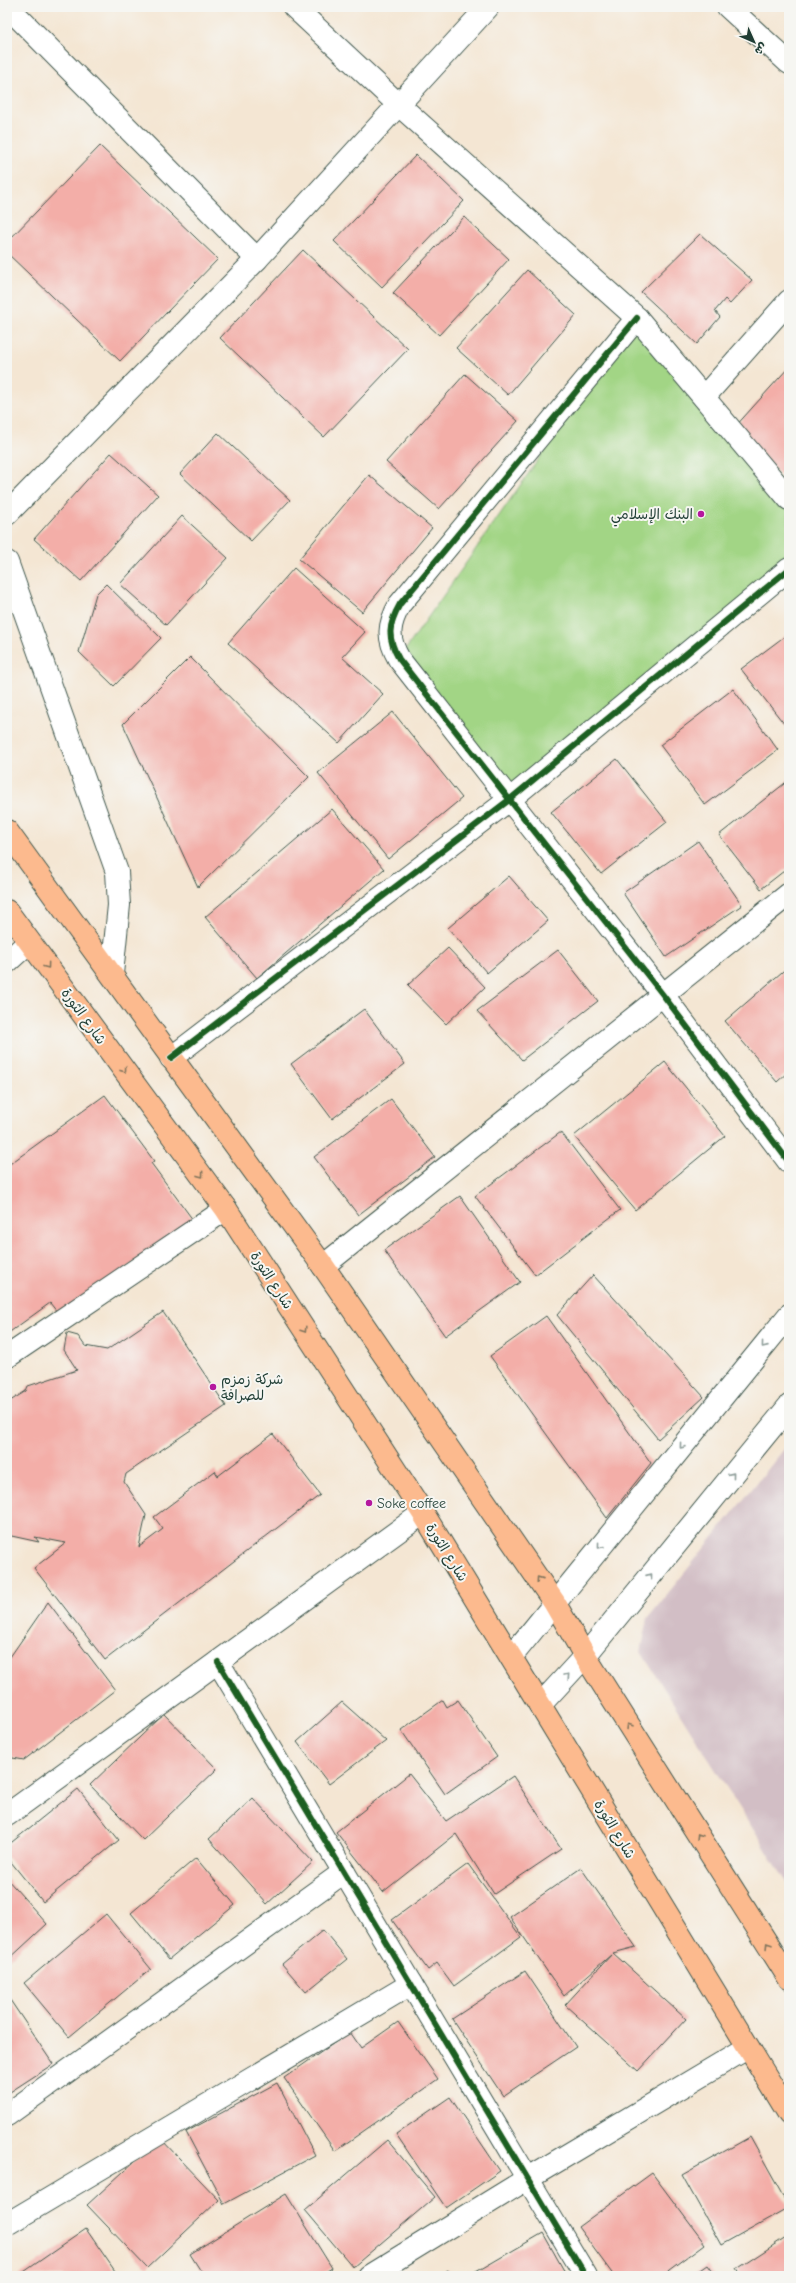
<svg xmlns="http://www.w3.org/2000/svg" width="796" height="2283" viewBox="0 0 796 2283" font-family="'Comic Neue','Playpen Sans Arabic',sans-serif">
<rect width="100%" height="100%" fill="#f6f6f2"/>
<filter id="ink" filterUnits="userSpaceOnUse"><feTurbulence type="fractalNoise" baseFrequency=".025" numOctaves="2"/><feDisplacementMap in="SourceGraphic" scale="8" xChannelSelector="R" yChannelSelector="G"/><feConvolveMatrix kernelMatrix="1 2 1 2 8 2 1 2 1" color-interpolation-filters="sRGB"/></filter>
<filter id="wash" filterUnits="userSpaceOnUse"><feTurbulence type="fractalNoise" baseFrequency=".012" numOctaves="4" result="noise"/><feDisplacementMap in="SourceGraphic" scale="16" xChannelSelector="R" yChannelSelector="G"/><feGaussianBlur stdDeviation="0.9" result="paint"/><feColorMatrix in="noise" values="0 0 0 0 0 0 0 0 0 0 0 0 0 0 0 0 0 1.4 0 .05"/><feComposite in="paint" operator="in"/></filter>
<g filter="url(#wash)">
<rect width="100%" height="100%" fill="#f4e6d3"/>
<!-- industrial -->
<polygon fill="#d2bec5" points="789,1443 789,1886 641,1652 648,1618"/>
<!-- green -->
<polygon fill="#a2d585" stroke="#60895c" points="637,318 789,499 789,569 509,800 399,659"/>
<g id="blocks">
<!-- building -->
<g fill="#f3aea8">
<polygon points="100,146 218,259 120,361 7,253 7,242"/>
<polygon points="416,155 464,201 382,287 334,241"/>
<polygon points="464,217 509,259 439,335 393,293"/>
<polygon points="700,234 752,280 730,304 725,299 715,311 720,317 697,344 641,292"/>
<polygon points="303,250 408,349 324,437 220,338"/>
<polygon points="527,270 576,315 508,395 456,348"/>
<polygon points="789,367 789,484 734,428"/>
<polygon points="465,374 518,421 439,509 386,462"/>
<polygon points="218,433 290,500 251,541 180,474"/>
<polygon points="111,453 158,495 81,581 34,539"/>
<polygon points="369,475 432,528 362,612 299,559"/>
<polygon points="182,516 228,558 166,625 120,584"/>
<polygon points="294,568 365,632 342,657 383,694 339,743 228,643"/>
<polygon points="106,584 161,638 114,686 79,652 96,594"/>
<polygon points="789,633 789,730 741,669"/>
<polygon points="190,657 309,777 198,887 123,724"/>
<polygon points="733,689 778,750 705,805 660,745"/>
<polygon points="393,712 462,798 388,859 318,773"/>
<polygon points="617,759 667,822 601,874 551,812"/>
<polygon points="789,780 789,867 761,889 719,835"/>
<polygon points="332,809 384,869 257,978 205,917"/>
<polygon points="698,841 742,905 666,957 623,893"/>
<polygon points="509,876 548,921 487,973 448,928"/>
<polygon points="448,948 485,987 446,1024 408,985"/>
<polygon points="558,950 598,1001 522,1060 477,1011"/>
<polygon points="789,966 789,1071 777,1082 725,1021"/>
<polygon points="364,1009 405,1064 332,1119 291,1064"/>
<polygon points="665,1062 725,1136 635,1210 574,1136"/>
<polygon points="105,1095 154,1161 151,1163 193,1220 61,1317 50,1303 7,1334 7,1166"/>
<polygon points="391,1099 435,1157 358,1215 314,1157"/>
<polygon points="561,1132 620,1210 535,1275 475,1196"/>
<polygon points="460,1196 520,1282 445,1336 384,1250"/>
<polygon points="593,1275 704,1397 658,1439 557,1315"/>
<polygon points="163,1312 226,1406 126,1474 124,1482 146,1515 139,1547 163,1529 154,1517 215,1471 218,1476 273,1434 320,1495 105,1660 34,1568 66,1543 35,1537 39,1542 7,1535 7,1403 26,1391 28,1386 77,1370 64,1350 67,1333 78,1336 85,1346 107,1350"/>
<polygon points="546,1316 651,1463 607,1518 490,1356"/>
<polygon points="48,1602 115,1690 24,1760 7,1757 7,1655 10,1657"/>
<polygon points="443,1700 447,1707 458,1700 497,1757 445,1794 401,1730"/>
<polygon points="342,1702 386,1741 329,1784 297,1742"/>
<polygon points="164,1714 217,1769 143,1840 90,1785"/>
<polygon points="409,1774 446,1821 513,1776 561,1849 494,1894 456,1834 383,1892 336,1832"/>
<polygon points="78,1789 119,1840 43,1902 7,1857 7,1846"/>
<polygon points="253,1798 313,1862 267,1904 209,1839"/>
<polygon points="196,1858 235,1905 169,1959 131,1913"/>
<polygon points="468,1864 521,1937 454,1986 437,1963 428,1970 392,1920"/>
<polygon points="581,1868 636,1947 613,1953 686,2019 638,2071 565,2005 612,1954 564,1996 510,1917"/>
<polygon points="7,1879 47,1924 7,1961"/>
<polygon points="106,1914 151,1969 69,2037 24,1983"/>
<polygon points="323,1930 347,1959 306,1992 282,1964"/>
<polygon points="525,1971 576,2047 503,2096 452,2019"/>
<polygon points="8,1997 53,2064 7,2094 7,1998"/>
<polygon points="398,2022 438,2079 335,2151 284,2078 350,2032 361,2048"/>
<polygon points="277,2083 315,2155 224,2204 186,2132"/>
<polygon points="450,2097 500,2171 446,2208 396,2134"/>
<polygon points="750,2137 789,2207 721,2245 682,2175"/>
<polygon points="160,2138 219,2200 147,2268 87,2205"/>
<polygon points="387,2140 435,2197 353,2267 305,2210"/>
<polygon points="652,2173 705,2244 662,2276 614,2276 578,2227"/>
<polygon points="286,2194 332,2268 319,2276 204,2276 190,2254"/>
<polygon points="86,2229 117,2274 114,2276 18,2276"/>
<polygon points="543,2233 567,2276 469,2276"/>
<polygon points="789,2235 789,2276 741,2276 737,2269"/>
<polygon points="707,2265 715,2276 691,2276"/>
<polygon points="448,2270 452,2276 438,2276"/>
</g>
</g>
</g>
<g filter="url(#ink)">
<use href="#blocks" fill-opacity="0" stroke="#3f564c" stroke-width="1"/>
<g fill="none" stroke-linecap="round" stroke-linejoin="round">
<defs>
<g id="minor">
<polyline points="8,7 257,259"/>
<polyline points="294,7 399,105 637,318 789,499"/>
<polyline points="728,7 789,63"/>
<path d="M637 318 400 604C388 625 387 638 399 659L663 995 789 1162"/>
<polyline points="704,397 789,301"/>
<polyline points="7,514 257,259 488,7"/>
<polyline points="7,962 29,942"/>
<polyline points="171,1058 509,800 789,569"/>
<polyline points="323,1266 789,894"/>
<polyline points="7,1357 226,1209"/>
<polyline points="218,1662 586,2276"/>
<polyline points="7,1815 423,1513"/>
<polyline points="7,2115 344,1872"/>
<polyline points="7,2224 411,1984"/>
<polyline points="369,2276 527,2179 747,2048"/>
</g>
<g id="tertiary">
<polyline points="7,562 117,872 119,905 112,974"/>
<polyline points="511,1657 789,1315"/>
<polyline points="540,1705 585,1656 789,1406"/>
</g>
<g id="primary">
<polyline points="7,831 323,1266 554,1602 585,1656 789,1978"/>
<polyline points="7,911 226,1209 423,1513 789,2114"/>
</g>
</defs>
<!-- minor casing -->
<use href="#minor" stroke="#3f564c" stroke-width="24"/>
<!-- tertiary casing -->
<use href="#tertiary" stroke="#3f564c" stroke-width="24"/>
<!-- primary casing -->
<use href="#primary" stroke="#3f564c" stroke-width="24"/>
<!-- minor -->
<use href="#minor" stroke="#fff" stroke-width="22"/>
<!-- tertiary -->
<use href="#tertiary" stroke="#fff" stroke-width="22"/>
<!-- primary -->
<use href="#primary" stroke="#fcba8e" stroke-width="22"/>
<defs>
<g id="cycleway">
<path d="M637 318 400 604C388 625 387 638 399 659L663 995 789 1162"/>
<polyline points="171,1058 509,800 789,569"/>
<polyline points="218,1662 586,2276"/>
</g>
</defs>
<!-- cycleway casing -->
<use href="#cycleway" stroke="#f6f6f2" stroke-width="8"/>
<!-- cycleway -->
<use href="#cycleway" stroke="#1b5e20" stroke-width="6"/>
</g>
<!-- one-way arrows -->
<defs><path id="oneway-chevron" d="M-2-3.5L2.5 0L-2 3.5" fill="none" stroke-width="1.6" stroke-linecap="round" stroke-linejoin="round"/></defs>
<g stroke="#82755c">
<use href="#oneway-chevron" transform="translate(47 966) rotate(54)"/>
<use href="#oneway-chevron" transform="translate(124 1070) rotate(54)"/>
<use href="#oneway-chevron" transform="translate(201 1175) rotate(54)"/>
<use href="#oneway-chevron" transform="translate(304 1330) rotate(57)"/>
<use href="#oneway-chevron" transform="translate(539 1579) rotate(-125)"/>
<use href="#oneway-chevron" transform="translate(629 1726) rotate(-122)"/>
<use href="#oneway-chevron" transform="translate(699 1836) rotate(-122)"/>
<use href="#oneway-chevron" transform="translate(768 1945) rotate(-122)"/>
</g>
<g stroke="#8f9e9a">
<use href="#oneway-chevron" transform="translate(764 1345) rotate(129)"/>
<use href="#oneway-chevron" transform="translate(682 1446) rotate(129)"/>
<use href="#oneway-chevron" transform="translate(732 1475) rotate(-51)"/>
<use href="#oneway-chevron" transform="translate(600 1546) rotate(129)"/>
<use href="#oneway-chevron" transform="translate(650 1576) rotate(-51)"/>
<use href="#oneway-chevron" transform="translate(567 1676) rotate(-47)"/>
</g>
</g>
<!-- markers -->
<g fill="#b5179e" stroke="#f6f6f2" stroke-width="1.5">
<circle cx="701" cy="514" r="4"/>
<circle cx="213" cy="1387" r="4"/>
<circle cx="369" cy="1503" r="4"/>
</g>
<g text-anchor="middle" stroke-width="4" stroke-linejoin="round" paint-order="stroke">
<!-- poi labels -->
<g font-size="14" fill="#1f3d34" stroke="#f6f6f2" text-anchor="start">
<text x="693" y="519" text-anchor="end">البنك الإسلامي</text>
<text x="221" y="1384">شركة زمزم<tspan x="221" dy="16">للصرافة</tspan></text>
<text x="377" y="1508">Soke coffee</text>
</g>
<!-- street labels -->
<g font-size="14" fill="#1f3d34" stroke="#f6f6f2">
<text transform="translate(84 1016) rotate(54)" y="5">شارع الثورة</text>
<text transform="translate(272 1280) rotate(57)" y="5">شارع الثورة</text>
<text transform="translate(447 1552) rotate(58)" y="5">شارع الثورة</text>
<text transform="translate(615 1829) rotate(59)" y="5">شارع الثورة</text>
</g>
</g>
<!-- margin -->
<rect width="796" height="2283" fill="none" stroke="#f6f6f2" stroke-width="24"/>
<!-- north arrow -->
<g transform="translate(754 42) rotate(135)" stroke="#f6f6f2" stroke-width="3" paint-order="stroke">
<path d="M0-3L7 15L0 10L-7 15Z" fill="#1f3d34"/>
<text y="-6" font-size="11" font-weight="bold" text-anchor="middle" fill="#1f3d34">ش</text>
</g>
</svg>
